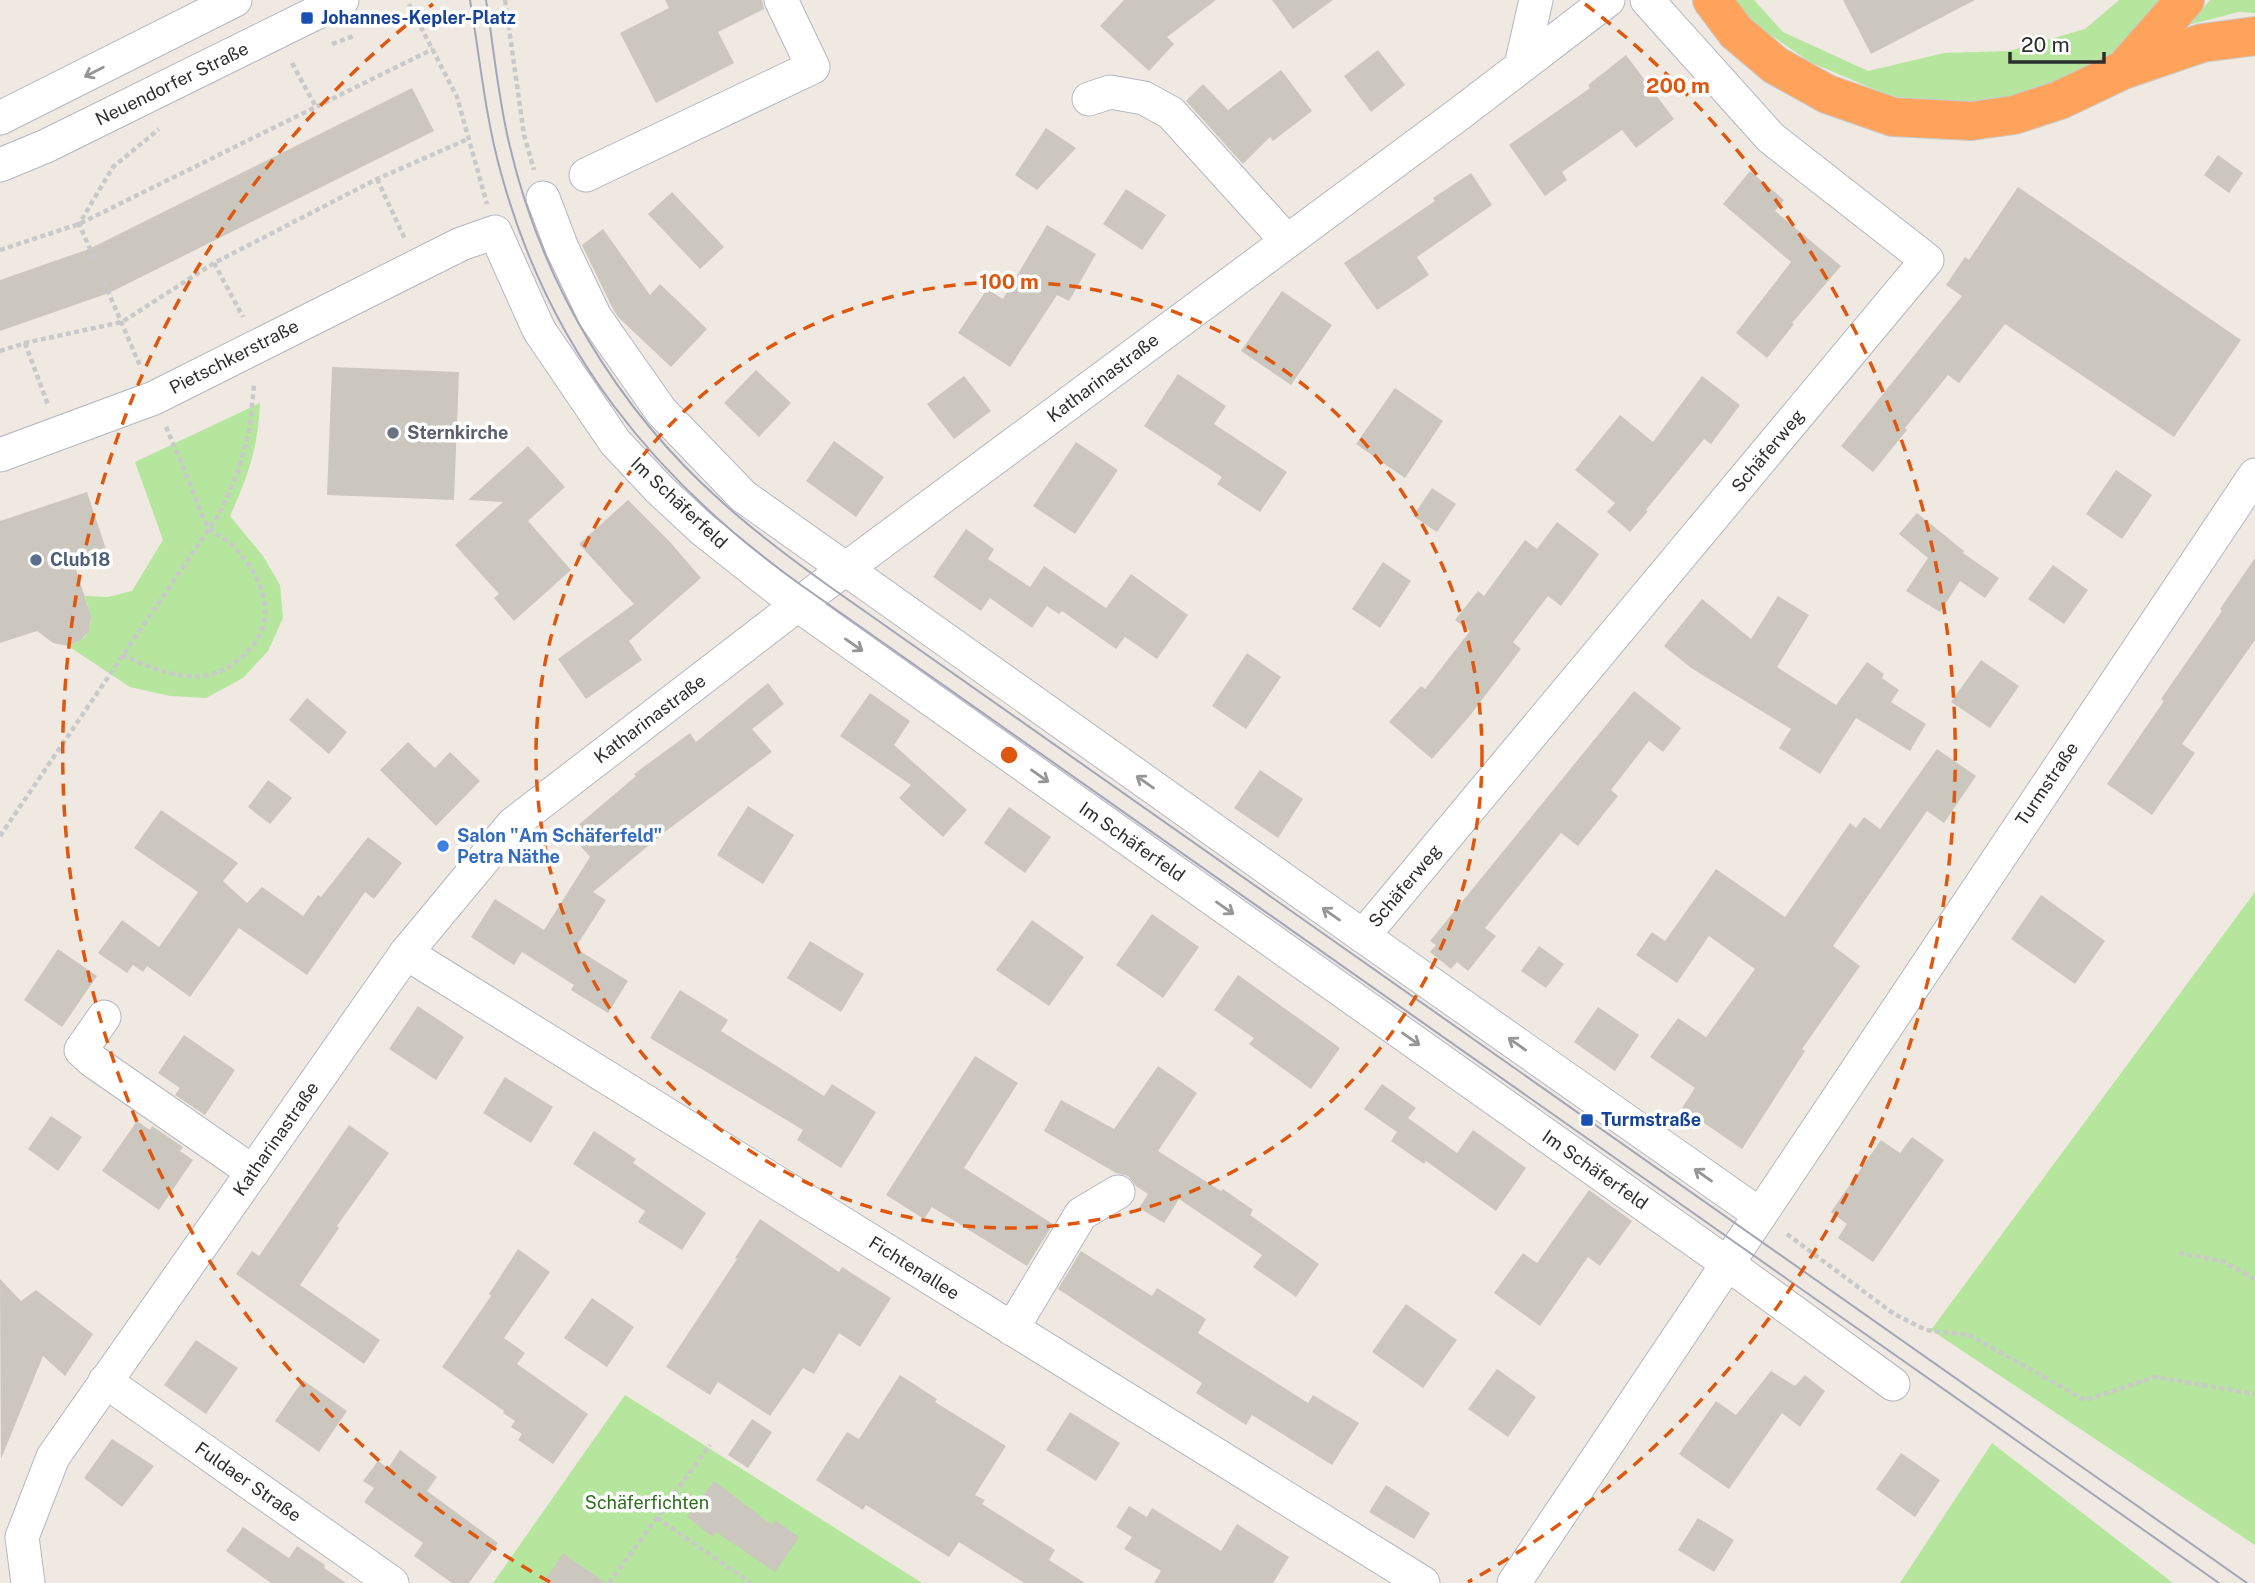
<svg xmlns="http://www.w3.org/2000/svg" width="2255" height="1583" viewBox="0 0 2255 1583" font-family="'Public Sans',sans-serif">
<rect width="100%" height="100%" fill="#efe9e1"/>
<!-- green -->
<g fill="#b6e59e">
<polygon points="1734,0 1754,0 1783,32 1868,71 1944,53 2009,51 2085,29 2119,0 2170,0 2121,55 2045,97 1975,106 1890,96 1810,62 1743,16"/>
<polygon points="2210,0 2255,0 2255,13 2239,12 2188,25"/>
<path d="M260 403C258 448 248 476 230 516L263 556 280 585 283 618 268 651 243 678 206 698 170 696 130 687 68 646C96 637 93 620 85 596L108 597 132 591 163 540 135 462Z"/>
<polygon points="2255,892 2255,1545 1931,1330"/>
<polygon points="625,1395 922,1583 493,1583"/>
<polygon points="1992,1443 2173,1583 1900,1583"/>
</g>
<!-- building -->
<g fill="#cbc7bf">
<polygon points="665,0 762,0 764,9 718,32 734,63 656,103 620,33 669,8"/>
<polygon points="1124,0 1216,0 1167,37 1174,44 1149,71 1100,26"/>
<polygon points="1272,0 1333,0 1293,29"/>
<polygon points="1843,0 1975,0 1871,54"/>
<polygon points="1378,50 1405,85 1371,112 1344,76"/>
<polygon points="1626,55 1674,119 1636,148 1622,130 1562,172 1567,180 1545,196 1509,145 1590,88 1588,85"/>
<polygon points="1281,70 1312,111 1273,141 1270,137 1243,164 1186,101 1203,84 1228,110"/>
<polygon points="412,88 434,131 109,293 0,331 0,280 89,249"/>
<polygon points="1046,128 1076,148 1037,190 1015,175"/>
<polygon points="2218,155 2243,173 2229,193 2204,175"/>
<polygon points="1750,171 1784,200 1775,211 1841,266 1792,323 1794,324 1767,358 1736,333 1791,262 1723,204"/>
<polygon points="1471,173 1492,205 1417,257 1429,275 1377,310 1344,263 1435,201 1433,198"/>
<polygon points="2018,187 2241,340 2174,437 2005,324 1959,383 1948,375 1905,428 1907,430 1873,472 1841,446 1962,296 1946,285 1965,257 1969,260"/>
<polygon points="1126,189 1166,215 1142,250 1103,224"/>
<polygon points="672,192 724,247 700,269 648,214"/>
<polygon points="1047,225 1096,254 1069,301 1057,295 1010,367 958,333 987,289 1003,299"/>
<polygon points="603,229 650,295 660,284 707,329 671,367 618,317 612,307 582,245"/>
<polygon points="1282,291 1332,325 1291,385 1241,351"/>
<polygon points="332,367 459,372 454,500 327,495"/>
<polygon points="756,370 791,403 759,437 724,403"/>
<polygon points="1178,374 1226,406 1214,424 1287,472 1260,512 1217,484 1222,477 1144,426"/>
<polygon points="964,376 991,411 954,439 927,404"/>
<polygon points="1702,376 1740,405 1711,444 1704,439 1646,510 1648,511 1630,532 1607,512 1615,503 1575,470 1620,415 1653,442"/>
<polygon points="1395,388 1443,421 1405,478 1356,444"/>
<polygon points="834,441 884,477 856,517 806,481"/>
<polygon points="1076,442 1118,470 1075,534 1033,506"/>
<polygon points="528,446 565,487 528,521 571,570 514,621 494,598 499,594 455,545 503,502 468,500"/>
<polygon points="2116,470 2152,495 2122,539 2086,514"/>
<polygon points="1432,488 1456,504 1437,532 1413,516"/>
<polygon points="87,492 106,549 73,560 91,616 89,631 81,640 68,646 53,643 37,631 0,643 0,521"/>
<polygon points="628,500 670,542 701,578 629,641 642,660 586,699 558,659 634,604 579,544"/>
<polygon points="1917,513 1964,551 1963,553 1999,578 1985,598 1960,581 1940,612 1906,591 1928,558 1899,534"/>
<polygon points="1557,522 1599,554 1561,606 1548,596 1513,642 1521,649 1468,718 1432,759 1389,722 1421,686 1425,689 1470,631 1455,620 1478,591 1484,596 1525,540 1537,549"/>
<polygon points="966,529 994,549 988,559 1030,587 1044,566 1106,608 1131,574 1188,615 1157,659 1125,637 1116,649 1062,611 1059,614 1047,606 1032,628 990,598 981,611 933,577"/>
<polygon points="2255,558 2255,640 2182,744 2195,753 2152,815 2107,784 2164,701 2161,699 2222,611 2220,609"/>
<polygon points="1383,562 1411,581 1380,628 1352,609"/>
<polygon points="2053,565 2088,590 2064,624 2028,599"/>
<polygon points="1778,596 1809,615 1777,667 1836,705 1867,662 1884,674 1882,678 1899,690 1891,702 1926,724 1910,751 1856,718 1820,774 1779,748 1791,729 1691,668 1664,646 1702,599 1751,639"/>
<polygon points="1247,653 1281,677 1246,729 1212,706"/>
<polygon points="1981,660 2019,686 1990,728 1951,702"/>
<polygon points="768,683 784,704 752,729 772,752 666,831 593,892 606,900 575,948 628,981 608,1013 571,990 574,985 522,952 514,965 471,937 495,899 544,930 590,857 569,833 636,776 634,774 690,733 696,742"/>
<polygon points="1634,691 1681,728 1663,752 1649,741 1611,790 1618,796 1578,846 1561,833 1485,928 1496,936 1468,971 1457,962 1451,969 1430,952 1436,945 1430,941"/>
<polygon points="870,693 910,721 894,745 967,810 943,837 899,798 911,785 840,736"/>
<polygon points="307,698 347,732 329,754 289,720"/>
<polygon points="408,742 435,768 450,752 480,781 436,826 380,770"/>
<polygon points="1937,749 1976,776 1944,823 1927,811 1833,946 1860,966 1802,1049 1805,1051 1742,1149 1682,1108 1695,1088 1650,1057 1678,1018 1706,1037 1755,969 1709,936 1677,983 1636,955 1652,932 1665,941 1716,869 1785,917 1850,823 1856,828 1864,817 1880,829"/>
<polygon points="1260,770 1303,799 1278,838 1234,808"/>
<polygon points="268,780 292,798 270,824 248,807"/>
<polygon points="748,806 794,835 763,884 717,855"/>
<polygon points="1009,807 1051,837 1025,873 984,843"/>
<polygon points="161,810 238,863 223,881 247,903 262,887 303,916 318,895 321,897 368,837 402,863 374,899 365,892 307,975 239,928 190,997 147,966 143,972 133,965 127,973 98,953 122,920 159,947 198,892 134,848"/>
<polygon points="2041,895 2105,941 2075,984 2011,939"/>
<polygon points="1152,914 1199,947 1163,998 1116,965"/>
<polygon points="1032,920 1084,957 1049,1006 996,970"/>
<polygon points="810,941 864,974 841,1012 787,978"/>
<polygon points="1539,946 1564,964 1546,988 1521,971"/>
<polygon points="58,949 97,976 62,1027 24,1000"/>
<polygon points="1238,975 1340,1048 1311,1089 1249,1044 1254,1038 1214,1010"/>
<polygon points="680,990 728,1020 721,1031 824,1096 832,1084 876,1112 841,1168 797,1140 803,1130 650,1038"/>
<polygon points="418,1006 464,1037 436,1080 389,1049"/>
<polygon points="1598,1007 1639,1035 1615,1071 1574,1042"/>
<polygon points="184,1035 235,1070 205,1115 175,1095 180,1088 158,1073"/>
<polygon points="975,1056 1018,1083 964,1168 1053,1224 1027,1266 932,1207 924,1219 886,1195"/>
<polygon points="1158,1066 1197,1093 1158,1151 1221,1191 1223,1189 1253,1210 1250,1215 1319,1264 1296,1297 1253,1267 1262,1255 1179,1199 1164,1223 1139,1208 1148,1194 1136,1186 1128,1176 1116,1173 1044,1131 1061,1100 1114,1129"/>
<polygon points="505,1077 553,1107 531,1143 483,1113"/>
<polygon points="1382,1084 1416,1108 1408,1118 1457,1153 1473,1130 1526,1168 1496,1211 1426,1161 1424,1164 1391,1141 1397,1132 1364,1109"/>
<polygon points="51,1116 82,1137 58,1171 28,1149"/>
<polygon points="137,1121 150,1130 152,1126 183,1147 180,1151 193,1160 159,1210 102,1171"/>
<polygon points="349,1125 389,1153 337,1226 339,1228 300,1285 380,1340 364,1364 236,1274 252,1251 259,1256"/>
<polygon points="594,1131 636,1159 633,1163 706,1213 682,1250 638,1222 645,1211 573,1164"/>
<polygon points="1912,1137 1944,1160 1873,1262 1838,1238 1847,1224 1831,1212 1881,1140 1900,1153"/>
<polygon points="1589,1190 1632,1221 1600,1266 1588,1257 1540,1326 1494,1293 1523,1253 1537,1263"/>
<polygon points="760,1219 839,1272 842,1267 891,1298 860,1347 839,1333 814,1374 803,1368 770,1416 718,1382 710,1395 666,1367 737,1259 735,1258"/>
<polygon points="518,1249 550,1272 504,1338 525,1353 517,1364 588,1414 553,1464 518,1440 522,1434 511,1427 515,1421 503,1413 504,1411 442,1367 491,1296 489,1294"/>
<polygon points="1081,1251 1152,1296 1157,1288 1206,1319 1198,1333 1308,1403 1313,1395 1359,1423 1332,1465 1252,1415 1246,1425 1196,1393 1202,1383 1058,1289"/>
<polygon points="0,1279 21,1301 36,1290 93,1334 65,1376 43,1356 1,1459"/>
<polygon points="592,1298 634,1327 607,1367 564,1338"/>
<polygon points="1406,1304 1457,1340 1423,1388 1372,1352"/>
<polygon points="196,1340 238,1368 206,1414 164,1385"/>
<polygon points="1497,1369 1536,1397 1508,1437 1468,1409"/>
<polygon points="1771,1371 1795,1386 1805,1375 1825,1391 1800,1427 1782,1413 1729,1489 1679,1454 1716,1401 1736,1415"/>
<polygon points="900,1375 937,1399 935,1402 1006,1446 975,1495 985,1500 982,1504 1055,1550 1049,1560 1085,1583 1024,1583 959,1542 949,1557 866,1505 863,1510 816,1480 847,1432 859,1439"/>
<polygon points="303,1380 347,1411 319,1452 275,1421"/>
<polygon points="1070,1412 1120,1443 1096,1481 1046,1450"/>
<polygon points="752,1419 772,1432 748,1468 728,1455"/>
<polygon points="112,1439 154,1466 122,1507 84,1478"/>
<polygon points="400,1450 437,1477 427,1491 498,1543 469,1583 452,1583 414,1556 423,1543 364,1502 374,1488 363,1481 378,1461 388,1468"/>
<polygon points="1901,1453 1940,1480 1915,1517 1876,1489"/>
<polygon points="714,1481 772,1525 775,1520 799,1537 775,1572 716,1532 713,1537 687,1517"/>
<polygon points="1386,1485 1430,1513 1414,1539 1369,1512"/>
<polygon points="1129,1506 1147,1517 1152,1508 1221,1551 1237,1524 1289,1557 1273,1583 1154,1583 1161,1571 1124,1549 1132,1537 1116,1527"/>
<polygon points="1698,1518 1734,1540 1714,1572 1678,1550"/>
<polygon points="243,1527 289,1558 297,1546 325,1565 324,1568 346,1583 271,1583 226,1551"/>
<polygon points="563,1553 606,1583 543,1583"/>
</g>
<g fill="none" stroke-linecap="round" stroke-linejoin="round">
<defs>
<g id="minor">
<polyline points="1521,66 1536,0"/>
<polyline points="1089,99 1110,92 1144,98 1171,113 1287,241"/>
<polyline points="0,118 235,0"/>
<polyline points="0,165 46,146 342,0"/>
<polyline points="586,175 813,67 781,0"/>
<polyline points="543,198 562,248 595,317 661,411 743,496 1363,936 1759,1214"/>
<polyline points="0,455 154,398 461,244 495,232 539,330 615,442 659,489 702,529 798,605 1728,1264 1893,1384"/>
<polyline points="1363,936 1927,260 1771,138 1647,0"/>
<polyline points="406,953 1423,1583"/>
<polyline points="104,1017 81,1050 93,1061 253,1172"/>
<polyline points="1012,1329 1081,1214 1118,1192"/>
<polyline points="105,1381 392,1583"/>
<polyline points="28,1583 22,1537 53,1457 406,953 513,824 813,593 1459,114 1608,0"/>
<polyline points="1514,1583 2255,475"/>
</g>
<g id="highway">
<polyline points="1712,0 1736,32 1775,65 1827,94 1893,117 1971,121 2014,115 2060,100 2123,70 2202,43 2255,36"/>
<polyline points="2126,67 2185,0"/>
</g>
</defs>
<!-- minor casing -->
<use href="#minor" stroke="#b4b7c1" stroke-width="35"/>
<!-- highway casing -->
<use href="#highway" stroke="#c9c9c9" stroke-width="40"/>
<!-- path -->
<g stroke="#c9c9c9" stroke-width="4.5" stroke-dasharray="5 3.5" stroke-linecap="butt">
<polyline points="505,0 524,135 534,170"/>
<polyline points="409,4 457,97 487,204"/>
<polyline points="332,44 354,36"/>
<polyline points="292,63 316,107"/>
<polyline points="377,179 405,239"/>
<polyline points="0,250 79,224 433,49"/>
<polyline points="94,258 79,224 113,167 159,129"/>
<polyline points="214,263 243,317"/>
<polyline points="104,282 141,368"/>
<polyline points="25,343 48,405"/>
<polyline points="0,351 25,343 122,322 214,263 377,179 468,139"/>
<path d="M122 655C158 671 198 689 233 664 282 630 269 583 233 546 226 539 213 534 208 526 202 518 199 506 195 497 186 473 176 450 166 427"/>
<polyline points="0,836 219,514 238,472 250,427 254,385"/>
<polyline points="1787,1234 1894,1314 1926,1330 1969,1335 2085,1400 2155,1377 2255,1394"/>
<polyline points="2179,1253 2222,1261 2255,1279"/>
<polyline points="657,1518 751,1583"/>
<polyline points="609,1583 710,1445"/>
</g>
<!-- minor -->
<use href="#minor" stroke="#fff" stroke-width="33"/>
<!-- highway -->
<use href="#highway" stroke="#ffa35c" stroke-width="38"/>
<!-- tram -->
<g stroke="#a3a6b8" stroke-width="2">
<path d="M470 0C480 58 485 116 501 173 549 350 654 480 801 585L2219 1583"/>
<path d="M486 0C494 49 498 99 510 147 542 283 617 409 722 502 755 532 790 558 826 584L2247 1583"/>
</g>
</g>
<!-- one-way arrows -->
<defs><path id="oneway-shaft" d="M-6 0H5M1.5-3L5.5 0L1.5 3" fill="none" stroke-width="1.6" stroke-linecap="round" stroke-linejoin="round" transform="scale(1.75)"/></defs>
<g stroke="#969696">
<use href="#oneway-shaft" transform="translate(94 72) rotate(153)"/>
<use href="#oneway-shaft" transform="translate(854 645) rotate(35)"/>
<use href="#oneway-shaft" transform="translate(1040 776) rotate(35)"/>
<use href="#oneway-shaft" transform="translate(1145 782) rotate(-145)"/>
<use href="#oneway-shaft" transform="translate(1225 908) rotate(35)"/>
<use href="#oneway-shaft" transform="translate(1331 914) rotate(-145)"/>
<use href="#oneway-shaft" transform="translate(1411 1039) rotate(35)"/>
<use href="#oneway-shaft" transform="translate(1517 1044) rotate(-145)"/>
<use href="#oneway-shaft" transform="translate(1703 1175) rotate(-145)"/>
</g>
<!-- distance rings -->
<g fill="none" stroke="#df570e" stroke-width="3.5" stroke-dasharray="12 9">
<circle cx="1009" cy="755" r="473"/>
<path d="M550 1582A946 946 0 0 1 433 4M1585 4A946 946 0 0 1 1468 1582"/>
</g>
<!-- markers -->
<g fill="#1a4fb4" stroke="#fff" stroke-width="2.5">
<rect x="300" y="11" width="14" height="14" rx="3.5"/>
<rect x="1580" y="1113" width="14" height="14" rx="3.5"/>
</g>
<circle fill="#6b7280" stroke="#fff" stroke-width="2.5" cx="393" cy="433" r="7"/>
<circle fill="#5c6f8a" stroke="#fff" stroke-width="2.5" cx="36" cy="560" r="7"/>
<circle fill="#3f7fe0" stroke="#fff" stroke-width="2.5" cx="443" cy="846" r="7"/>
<g text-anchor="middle" stroke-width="7" stroke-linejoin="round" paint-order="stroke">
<!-- transit labels -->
<g font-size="18" font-weight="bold" fill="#164399" stroke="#fff" text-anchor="start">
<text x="321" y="24">Johannes-Kepler-Platz</text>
<text x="1601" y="1126">Turmstraße</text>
</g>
<!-- street labels -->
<g font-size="18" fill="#2e2e2e" stroke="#fff">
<text transform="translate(172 84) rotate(-26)" y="6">Neuendorfer Straße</text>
<text transform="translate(234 357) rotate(-27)" y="6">Pietschkerstraße</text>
<text transform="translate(1103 378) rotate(-37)" y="6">Katharinastraße</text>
<text transform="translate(1768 451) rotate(-50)" y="6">Schäferweg</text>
<text transform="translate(679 503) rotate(43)" y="6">Im Schäferfeld</text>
<text transform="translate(650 719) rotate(-37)" y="6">Katharinastraße</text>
<text transform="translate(2047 784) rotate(-56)" y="6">Turmstraße</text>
<text transform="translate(1132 842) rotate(35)" y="6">Im Schäferfeld</text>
<text transform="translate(1405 886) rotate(-50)" y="6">Schäferweg</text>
<text transform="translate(276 1139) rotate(-55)" y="6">Katharinastraße</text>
<text transform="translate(1595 1170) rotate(35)" y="6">Im Schäferfeld</text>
<text transform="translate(914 1268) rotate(32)" y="6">Fichtenallee</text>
<text transform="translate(248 1482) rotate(35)" y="6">Fuldaer Straße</text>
</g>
<!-- worship labels -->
<g font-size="18" font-weight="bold" fill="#5b616d" stroke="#fff" text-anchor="start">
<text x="407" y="439">Sternkirche</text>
</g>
<!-- service labels -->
<g font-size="18" font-weight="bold" fill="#4e5e75" stroke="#fff" text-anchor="start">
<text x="50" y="566">Club18</text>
</g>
<!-- shop labels -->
<g font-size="18" font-weight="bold" fill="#366cbe" stroke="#fff" text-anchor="start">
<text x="457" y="842">Salon "Am Schäferfeld"<tspan x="457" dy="21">Petra Näthe</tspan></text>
</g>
<!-- park labels -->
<g font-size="18" fill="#2c6e1b" stroke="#fff">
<text x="647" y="1509">Schäferfichten</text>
</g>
</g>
<circle cx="1009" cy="755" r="10" fill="#df570e" stroke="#fff" stroke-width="3.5"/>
<g font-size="21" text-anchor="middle" font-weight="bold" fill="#df570e" stroke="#fff" stroke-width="7" stroke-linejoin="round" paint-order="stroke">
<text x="1678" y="93">200 m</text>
<text x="1009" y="289">100 m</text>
</g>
<!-- scale -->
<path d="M2010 52v10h94v-10" fill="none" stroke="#2e2e2e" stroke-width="3.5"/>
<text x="2021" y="52" font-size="21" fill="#2e2e2e" stroke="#ffffff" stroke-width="5" paint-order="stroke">20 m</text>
</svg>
